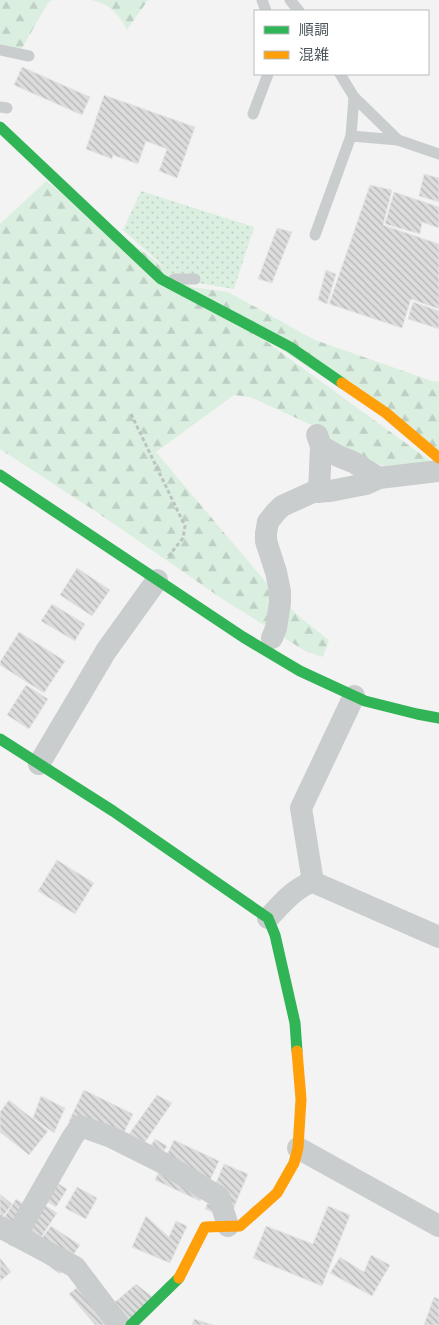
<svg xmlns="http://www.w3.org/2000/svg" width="439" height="1325" viewBox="0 0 439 1325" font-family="'PT Sans Narrow','Noto Sans JP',sans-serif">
<defs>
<pattern id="grass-dots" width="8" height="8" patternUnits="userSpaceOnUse" patternTransform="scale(1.25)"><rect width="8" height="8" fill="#dbefe0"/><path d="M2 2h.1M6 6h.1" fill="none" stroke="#becfc3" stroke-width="1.8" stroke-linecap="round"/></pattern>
<pattern id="forest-firs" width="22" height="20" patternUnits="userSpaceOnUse" patternTransform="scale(1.25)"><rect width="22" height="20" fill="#dbefe0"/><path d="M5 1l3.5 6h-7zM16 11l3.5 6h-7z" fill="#becfc3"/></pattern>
<pattern id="building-back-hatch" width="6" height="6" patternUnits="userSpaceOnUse" patternTransform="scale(1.25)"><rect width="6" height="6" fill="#dcdcdd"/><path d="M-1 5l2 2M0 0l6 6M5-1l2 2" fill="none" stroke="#b5b5b6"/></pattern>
</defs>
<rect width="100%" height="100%" fill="#f3f3f3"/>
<!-- grass -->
<polygon fill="url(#grass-dots)" points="141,191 254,227 234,289 179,280 123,230"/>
<!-- forest -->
<g fill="url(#forest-firs)">
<polygon points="0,0 53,0 48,3 21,50 0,47"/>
<path d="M91 0H148L127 30C119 14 109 3 91 0Z"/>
<polygon points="46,181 433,463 391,468 355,458 318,428 250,397 234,395 156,452 275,593 301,618 329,640 323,657 305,651 221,598 98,513 0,449 0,224"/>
<polygon points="183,286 228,292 315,340 432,381 439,382 439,452"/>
</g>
<!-- building -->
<g fill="url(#building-back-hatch)" stroke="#e4e5e5">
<polygon points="22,67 90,97 82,115 14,85"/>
<polygon points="104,95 195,127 177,178 159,171 167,149 146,141 138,164 113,155 112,159 86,149"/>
<polygon points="424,174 439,178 439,202 419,196"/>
<polygon points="370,185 392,190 383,225 439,244 439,309 411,299 402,328 329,304"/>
<polygon points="394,192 439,207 439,228 422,222 420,234 385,224"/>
<polygon points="277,228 292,232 272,283 258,279"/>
<polygon points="326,270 336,274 327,304 318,300"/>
<polygon points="413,302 439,311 439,329 408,319"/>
<polygon points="77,568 110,590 92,616 60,595"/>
<polygon points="52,604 85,624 75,641 41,621"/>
<polygon points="19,632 65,661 44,693 0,665 0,662"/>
<polygon points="26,685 48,699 29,729 7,715"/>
<polygon points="57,860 94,883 75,914 38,891"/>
<polygon points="84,1090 133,1114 118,1145 69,1121"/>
<polygon points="157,1095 172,1103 145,1142 129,1134"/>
<polygon points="41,1096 65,1108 54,1133 33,1118"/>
<polygon points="9,1100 48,1131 29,1155 0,1132 0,1112"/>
<polygon points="155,1139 167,1146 153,1168 141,1161"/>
<polygon points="174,1140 219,1161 200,1201 155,1180"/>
<polygon points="224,1164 248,1174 229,1219 205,1209"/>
<polygon points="46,1176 67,1189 56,1207 35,1194"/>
<polygon points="77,1187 97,1198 86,1219 65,1208"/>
<polygon points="0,1194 12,1204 1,1219 0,1218"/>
<polygon points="16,1199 35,1211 43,1204 57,1213 31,1253 2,1221"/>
<polygon points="328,1206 350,1215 322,1286 253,1258 266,1226 313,1244"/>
<polygon points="146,1216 169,1237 176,1221 187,1226 170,1263 132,1247"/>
<polygon points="51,1226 80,1245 60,1274 31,1253"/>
<polygon points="371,1255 390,1265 372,1296 330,1273 340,1257 364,1272"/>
<polygon points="0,1258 11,1272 0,1281"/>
<polygon points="94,1274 114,1303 136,1284 155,1299 122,1325 95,1325 69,1294"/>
<polygon points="434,1297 439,1299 439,1325 424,1325"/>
<polygon points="194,1319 213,1325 192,1325"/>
</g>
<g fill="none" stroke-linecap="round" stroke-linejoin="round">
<!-- path -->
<polyline stroke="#bbc4c0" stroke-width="3" stroke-dasharray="4 2.5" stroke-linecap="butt" points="131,414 185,526 183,538 167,558"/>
<!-- lane -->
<g stroke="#cacdce" stroke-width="11">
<polyline points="262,0 266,11"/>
<polyline points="290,0 299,11"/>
<polyline points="0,50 29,56"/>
<polyline points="340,74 354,97 398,140 439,154"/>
<polyline points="0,107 7,108"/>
<polyline points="253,114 268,74"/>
<polyline points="351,136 398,140"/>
<polyline points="315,235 351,136 354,97"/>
<polyline points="174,279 195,279"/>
</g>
<!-- street -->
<g stroke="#cacdce" stroke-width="22">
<polyline points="317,435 321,446 319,492"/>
<polyline points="321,446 338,456 353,462 379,478"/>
<polyline points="272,638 276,628 280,603 280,591 276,572 266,541 266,533 268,522 275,513 282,506 313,492 330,491 366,484 379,478 439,471"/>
<polyline points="39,764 106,651 157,580"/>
<polyline points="313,882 301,808 354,696"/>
<path d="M268 918C281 905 295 887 313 882L439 937"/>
<polyline points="298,1148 439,1226"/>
<polyline points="0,1227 75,1267 119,1325"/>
<polyline points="16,1236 72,1138 80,1126 111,1137 163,1163 219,1197 228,1226"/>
</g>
<!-- fast -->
<g stroke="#30b455" stroke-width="11">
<polyline points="0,127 161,279 290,347 342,383"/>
<polyline points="0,475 243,637 300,671 365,701 417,714 439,718"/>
<polyline points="0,739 113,811 268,918 275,935 295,1023 297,1051"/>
<polyline points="131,1325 179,1278"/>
</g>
<!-- slow -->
<g stroke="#ff9f0a" stroke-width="11">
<polyline points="342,383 386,413 439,458"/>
<polyline points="179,1278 205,1227 240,1226 277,1193 294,1163 298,1148 301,1099 297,1051"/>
</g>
</g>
<!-- legend -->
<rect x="254" y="10" width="175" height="65" fill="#ffffff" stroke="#b7bcbe"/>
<rect x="264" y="26" width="25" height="8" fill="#30b455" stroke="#b7bcbe"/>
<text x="299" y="35" font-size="15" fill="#4c575d">順調</text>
<rect x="264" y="51" width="25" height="8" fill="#ff9f0a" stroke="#b7bcbe"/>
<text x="299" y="60" font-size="15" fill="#4c575d">混雑</text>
</svg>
